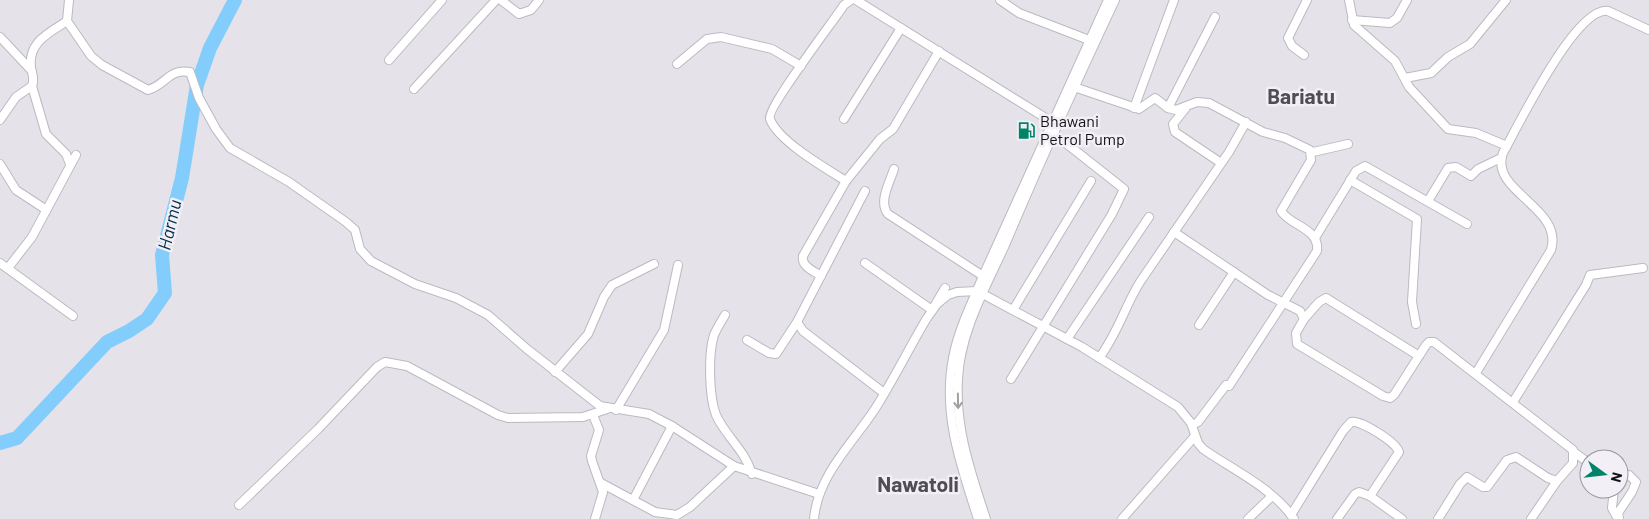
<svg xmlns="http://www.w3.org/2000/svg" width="1649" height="519" viewBox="0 0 1649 519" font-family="Barlow,sans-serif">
<rect width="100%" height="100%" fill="#e5e2e9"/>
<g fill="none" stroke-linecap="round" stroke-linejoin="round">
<!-- river -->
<polyline stroke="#82cdfc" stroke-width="14" points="0,443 17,438 107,342 129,331 147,319 165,293 162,255 182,178 197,85 210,48 235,0"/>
<defs>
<g id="minor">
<path d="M69 0 67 21 91 56 102 65 148 90C166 85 169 68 190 72L199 98 216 129 230 148 289 182 346 222 355 230 360 249 371 261 415 284 456 298 488 315 527 349 600 406 649 414 672 426 734 466 819 494"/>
<polyline points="501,0 519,14 531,10 539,0"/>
<polyline points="856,0 1052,122"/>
<polyline points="1000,0 1019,13 1089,40"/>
<polyline points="1349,0 1354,25 1395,61 1409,87 1448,129 1476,133 1507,146"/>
<polyline points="1352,20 1390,23 1397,18 1407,0"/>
<polyline points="0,37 31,70"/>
<polyline points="1304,55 1292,46 1288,38 1307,0"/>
<polyline points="389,60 442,0"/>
<polyline points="677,64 707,39 721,37 772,49 801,66"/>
<polyline points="1405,78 1431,73 1448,57 1470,44 1506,0"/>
<polyline points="32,86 46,134 66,154 70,164"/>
<path d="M1074 87 1139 109 1155 98 1168 108 1176 110 1197 102 1209 103 1263 132 1285 138 1310 150 1311 160 1281 211C1290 226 1320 228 1317 251L1229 386"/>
<polyline points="414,89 496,0"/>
<polyline points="1134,108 1174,0"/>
<polyline points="1168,108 1215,17"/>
<polyline points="1185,109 1173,124 1175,132 1221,163"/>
<polyline points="844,119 901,28"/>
<path d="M0 120 16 97 32 86C35 79 32 74 31 67 28 42 49 33 67 21"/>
<polyline points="1311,154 1313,152 1348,144"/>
<polyline points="0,164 16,190 45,209"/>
<path d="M894 169C890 182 878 202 888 214L983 276"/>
<polyline points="1350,180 1417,219 1412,302 1416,324"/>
<path d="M846 181C825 168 778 141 770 119 766 109 835 19 844 5L851 0"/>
<polyline points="865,191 797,322 803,331 884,393"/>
<polyline points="1428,201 1448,168 1456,167 1471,176 1478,169 1501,158"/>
<polyline points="1174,232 1268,295 1300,311 1304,319 1296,333 1297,344 1383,396 1390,398 1394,395 1426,345 1429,342 1434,342 1573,450 1573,463 1557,481 1548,478 1516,457 1507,460 1487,487 1483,487 1467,477 1460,484 1438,519"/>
<polyline points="1315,238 1356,171 1365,166 1467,224"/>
<polyline points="0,263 73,316"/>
<polyline points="865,263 932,310 945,288"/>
<polyline points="8,268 32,237 76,155"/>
<path d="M821 276C812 270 801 266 803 256L846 181 880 139 893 129 939 51"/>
<polyline points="1013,310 1091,181"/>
<path d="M725 315C721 322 717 328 714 335 708 354 709 397 716 415 726 437 745 450 752 474"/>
<polyline points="1304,319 1319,302 1326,298 1419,356"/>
<polyline points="1199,325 1234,272"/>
<polyline points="1067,339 1149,217"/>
<polyline points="747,340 769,353 776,354 797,322"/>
<path d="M1099 358C1118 333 1124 308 1140 282L1229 152 1246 122"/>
<polyline points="555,372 588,334 604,297 612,285 654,264"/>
<path d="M1476 373 1551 250C1564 207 1489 192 1503 153 1518 126 1576 6 1608 11L1649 30"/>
<polyline points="1011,379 1112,214 1124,189 1053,133"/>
<polyline points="1513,402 1586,285 1590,275 1643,268"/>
<polyline points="616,410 664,330 678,265"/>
<polyline points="593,415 599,430 591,456 592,461 603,492 595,519"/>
<polyline points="1192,425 1198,422 1226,385"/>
<polyline points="1575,453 1589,463"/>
<polyline points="601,483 655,512 677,515 690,507 734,466"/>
<polyline points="1614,489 1612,508 1617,517"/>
<polyline points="633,500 672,426"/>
<polyline points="239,505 318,429 377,367 385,362 407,366 498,415 508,418 583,417 607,409"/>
<path d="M1291 515 1343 431 1351 422C1361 420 1396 442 1399 452L1370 496"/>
<path d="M814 519C818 475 852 444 875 409 894 379 909 348 927 318L937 304 948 295 957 292 977 291 1082 347 1178 407 1191 423 1198 443 1203 449C1233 470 1273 488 1294 519"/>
<path d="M978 519C961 466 942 414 953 358 958 330 972 303 983 276L1108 0"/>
<path d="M986 519C971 473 955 429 958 379 960 332 986 287 1005 245 1040 162 1077 81 1115 0"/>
<polyline points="1122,519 1195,436"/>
<polyline points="1248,519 1272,496"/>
<polyline points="1337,519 1355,494 1359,492 1370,496 1402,519"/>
<polyline points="1531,519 1557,481"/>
<polyline points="1619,519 1618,513 1632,492 1636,482 1629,475 1619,479"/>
</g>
</defs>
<!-- minor casing -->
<use href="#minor" stroke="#bcb9c0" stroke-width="10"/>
<!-- minor -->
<use href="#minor" stroke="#fff" stroke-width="8"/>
</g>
<!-- one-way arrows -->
<defs><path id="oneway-shaft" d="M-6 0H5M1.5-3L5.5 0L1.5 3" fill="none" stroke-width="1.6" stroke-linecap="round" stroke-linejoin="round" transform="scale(1.25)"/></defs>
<use stroke="#a1a0a1" href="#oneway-shaft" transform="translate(958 401) rotate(89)"/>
<!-- icons -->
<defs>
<symbol id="fuel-bare" viewBox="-9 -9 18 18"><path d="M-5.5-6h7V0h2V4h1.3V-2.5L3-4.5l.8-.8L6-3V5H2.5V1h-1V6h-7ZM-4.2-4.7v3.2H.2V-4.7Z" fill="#008467" stroke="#f2eff6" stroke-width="2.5" paint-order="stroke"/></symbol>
</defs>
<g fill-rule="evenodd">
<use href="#fuel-bare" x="1014" y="118" width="25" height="25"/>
</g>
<g text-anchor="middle" stroke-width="5" stroke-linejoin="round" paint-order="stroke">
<!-- poi labels -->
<g font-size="16" fill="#131215" stroke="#f2eff6" text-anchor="start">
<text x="1040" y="127">Bhawani<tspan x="1040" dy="18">Petrol Pump</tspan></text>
</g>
<!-- water labels -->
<g font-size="18" font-style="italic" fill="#002d44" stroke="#f2eff6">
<text transform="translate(170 225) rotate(-77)" y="6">Harmu</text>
</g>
<!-- district labels -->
<g font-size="21" font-weight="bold" fill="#504e54" stroke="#f2eff6">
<text x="1301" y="104">Bariatu</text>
<text x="918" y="492">Nawatoli</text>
</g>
</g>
<!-- north arrow -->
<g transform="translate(1604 474) rotate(105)"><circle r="24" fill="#f2eff6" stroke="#99979c"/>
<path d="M0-4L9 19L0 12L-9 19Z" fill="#008467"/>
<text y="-8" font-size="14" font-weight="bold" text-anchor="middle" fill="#131215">N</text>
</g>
</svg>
